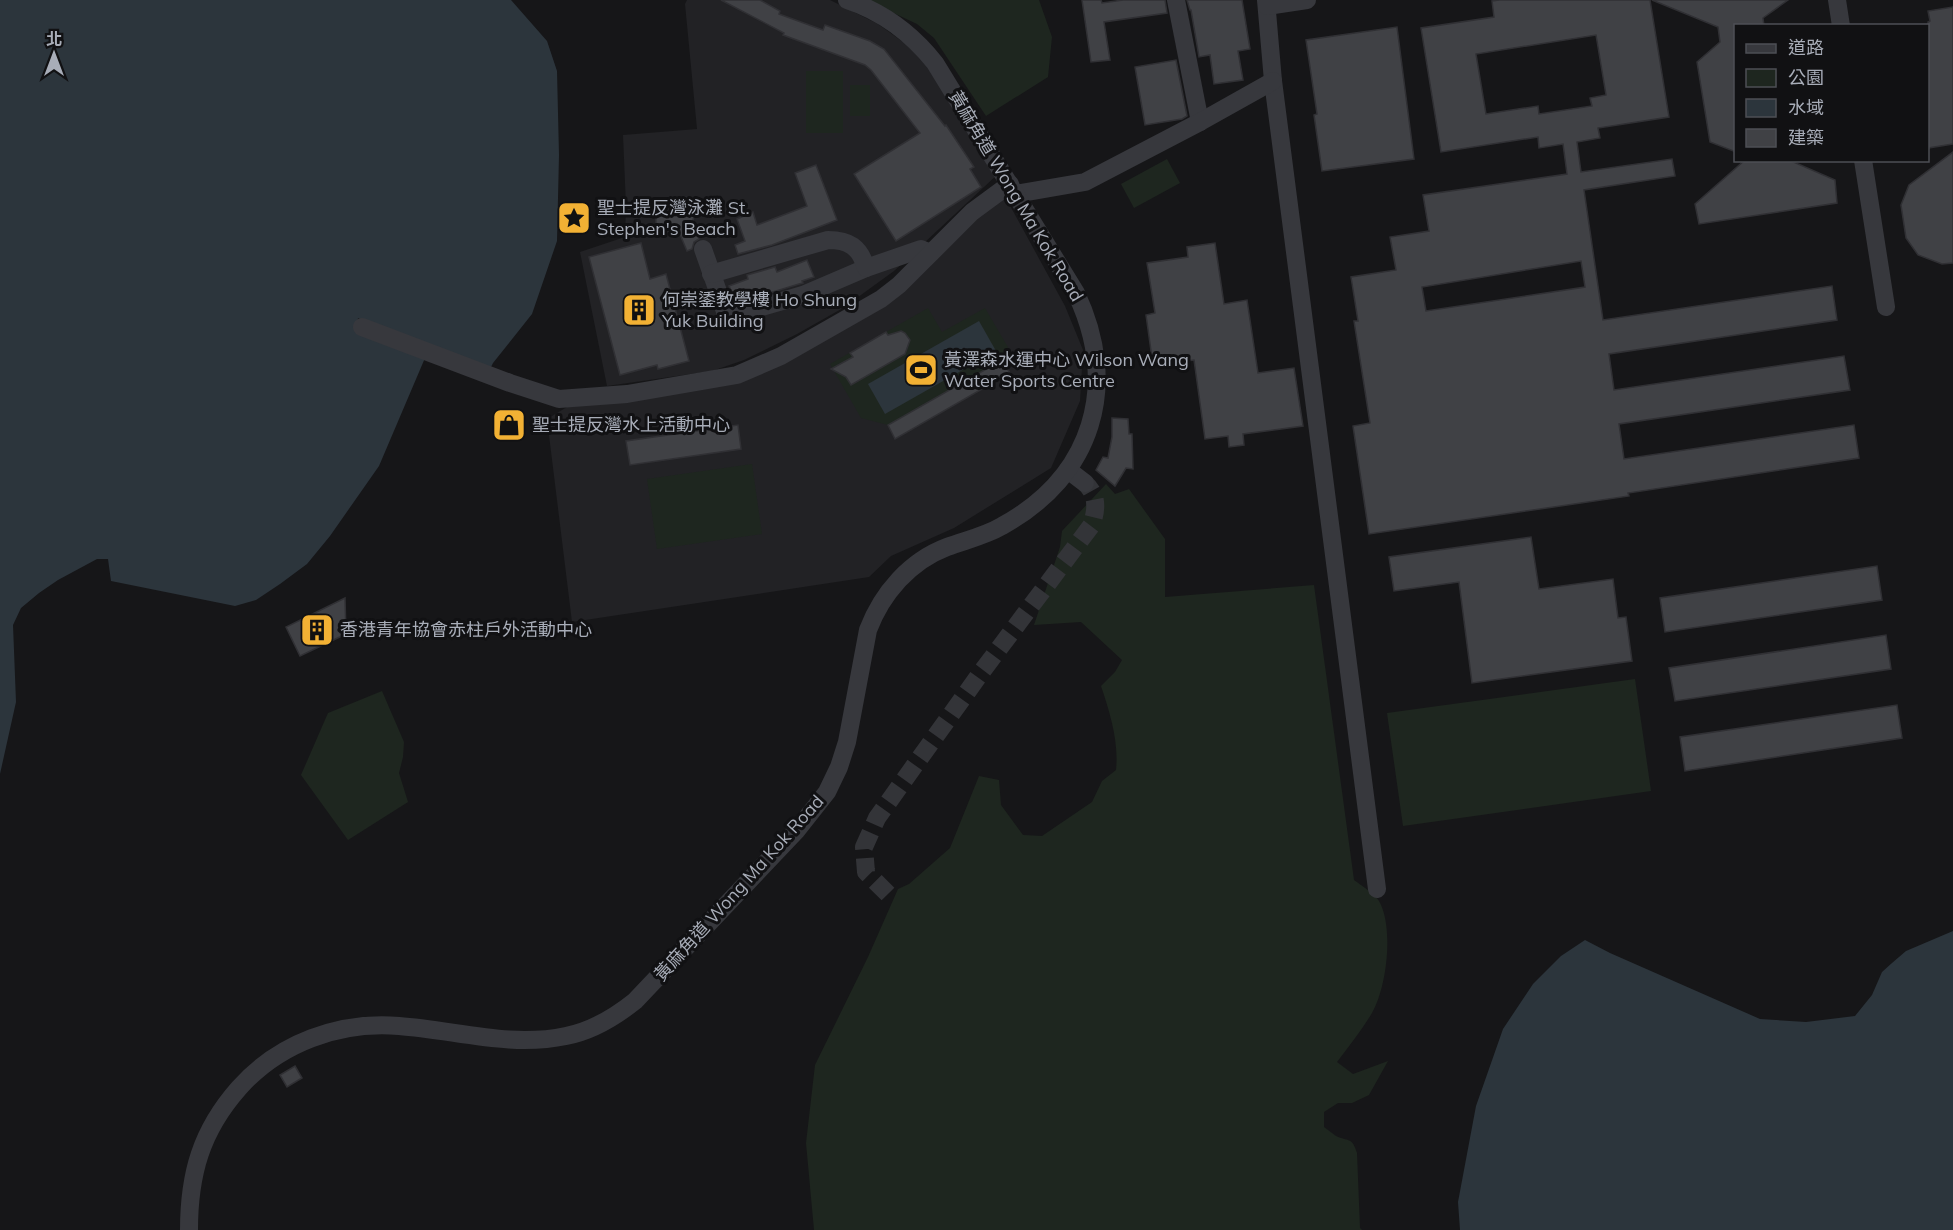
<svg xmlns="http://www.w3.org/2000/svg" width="1953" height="1230" viewBox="0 0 1953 1230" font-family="Mulish,'Noto Sans TC',sans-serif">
<rect width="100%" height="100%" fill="#161618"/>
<!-- built -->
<g fill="#222225">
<polygon points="687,0 830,0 878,24 928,60 999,173 894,271 843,308 797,334 744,360 712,371 607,386 580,252 625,237 626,206 623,135 697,129 685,4"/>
<polygon points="1002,191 1065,306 1083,350 1080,401 1051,468 954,528 891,556 869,577 572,622 547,419 572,404 703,389 863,319"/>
</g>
<!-- green -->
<g fill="#1e261f">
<polygon points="866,0 1039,0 1052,37 1048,77 986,116 934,38 917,24"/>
<rect x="806" y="71" width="37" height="62"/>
<rect x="850" y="85" width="20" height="31"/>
<polygon points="1167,159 1180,183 1134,208 1121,184"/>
<polygon points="928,308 942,332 985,308 1016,361 1006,367 1010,373 895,439 888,425 861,418 830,364"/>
<polygon points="752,464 762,534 657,549 647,479"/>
<path d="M1106 484 1115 494 1129 489 1165 539V597L1314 585 1354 880C1362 886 1374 893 1379 901 1394 927 1387 987 1372 1013 1362 1030 1349 1046 1337 1062L1353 1074 1388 1061 1369 1095 1352 1103H1338L1324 1112V1127C1328 1130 1332 1133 1336 1136 1348 1142 1352 1136 1357 1153L1360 1228 1362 1230H814L806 1143 815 1065 868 957 898 889 909 884 950 848 979 776 999 780 1001 805 1023 835 1042 836 1092 802 1102 781 1116 770C1119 742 1110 713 1101 686L1115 672 1122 660 1081 622 1034 625 1060 547 1062 531Z"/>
<polygon points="1635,679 1651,791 1403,826 1387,713"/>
<polygon points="382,691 404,742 403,757 399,773 408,802 348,840 301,775 328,713"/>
</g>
<!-- water -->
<g fill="#2c353c">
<polygon points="0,0 511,0 547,41 557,71 559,155 557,241 532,314 493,363 489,371 358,318 356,329 425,358 379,466 330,536 307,564 280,584 256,600 235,606 111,581 108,559 97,559 58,580 39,593 21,608 13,625 16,702 0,774"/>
<polygon points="979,321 996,351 885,414 868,384"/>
<polygon points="1953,931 1953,1230 1460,1230 1458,1202 1476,1106 1503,1029 1533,984 1561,956 1585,940 1610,953 1760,1019 1806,1022 1855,1016 1872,995 1882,972 1892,963 1906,951"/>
</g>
<!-- building -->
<g fill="#404145" stroke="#303034" stroke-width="1.5" fill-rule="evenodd">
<polygon points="721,0 760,0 780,11 779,14 823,30 825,25 870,41 884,49 945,126 946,125 974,167 970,169 981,187 896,241 854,174 920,133 871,70 865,65 783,35 784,33"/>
<polygon points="1082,0 1101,0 1102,3 1123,0 1165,0 1167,13 1104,22 1110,60 1091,62"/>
<polygon points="1187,0 1242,0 1250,49 1238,51 1243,80 1214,84 1210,55 1199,57 1191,10 1190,10"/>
<path d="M1499 0H1650L1669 117 1598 128 1600 138 1577 142 1581 172 1672 159 1675 176 1584 190 1603 320 1832 286 1837 320 1609 354 1614 390 1844 356 1850 390 1619 424 1624 459 1854 425 1859 458 1628 493 1629 496 1369 534 1353 426 1370 423 1354 321H1358L1351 277 1396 270 1390 237 1429 231 1423 195 1567 174 1563 144 1539 148 1538 137 1441 152 1421 28 1494 17 1492 1ZM1596 35 1606 95 1590 98 1592 106 1539 114 1538 106 1486 114 1476 54ZM1581 261 1585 287 1426 311 1422 287Z"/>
<polygon points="1652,0 1788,0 1763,18 1764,26 1736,26 1736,152 1710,142 1697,62 1720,42 1718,27"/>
<polygon points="1953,7 1953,144 1928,148 1928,22 1930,21 1928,11"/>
<polygon points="1397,27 1414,159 1322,171 1314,115 1317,114 1306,40"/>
<polygon points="1176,60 1187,116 1182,119 1145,125 1135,67"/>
<polygon points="1953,152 1953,263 1942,264 1918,255 1906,238 1901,205 1909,185"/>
<polygon points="1745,160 1789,160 1835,180 1837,203 1699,224 1695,204"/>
<polygon points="816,165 837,220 772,245 738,254 735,245 745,241 737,219 753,212 757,225 807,206 795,173"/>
<polygon points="685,197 699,202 692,223 699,239 694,242 692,249 687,251 679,232 656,232 656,216 678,216"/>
<polygon points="641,243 650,279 666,274 689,361 658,369 657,365 620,375 589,257"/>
<polygon points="1215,243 1224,304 1247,300 1258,373 1294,368 1303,426 1243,434 1244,445 1229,447 1228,436 1205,439 1194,360 1153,365 1146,315 1155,313 1147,263 1188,257 1187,247"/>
<polygon points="807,260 814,277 802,281 803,283 799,284 736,303 729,286 748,279 747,275 775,267 777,272"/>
<polygon points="901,331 905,333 910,340 905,354 851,385 846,377 831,369 853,357 850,353 886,332 888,335"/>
<polygon points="1002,360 1010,373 895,439 888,425"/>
<polygon points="1112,418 1128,419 1129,434 1132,434 1133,469 1126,468 1115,486 1096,470 1103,457 1108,458 1112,437"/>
<polygon points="738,425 741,449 630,465 626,441"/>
<polygon points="1531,537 1539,589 1613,579 1618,618 1626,617 1632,661 1472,683 1459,582 1394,591 1389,557"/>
<polygon points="1877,566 1882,600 1665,632 1660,598"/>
<polygon points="345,598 346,634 300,656 286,627"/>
<polygon points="1886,635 1891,669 1675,701 1669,668"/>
<polygon points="1897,705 1902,738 1685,771 1680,737"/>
<polygon points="295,1066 302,1078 287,1087 280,1075"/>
</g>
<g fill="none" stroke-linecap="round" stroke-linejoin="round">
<!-- minor-tunnel -->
<path stroke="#333438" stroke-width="18" stroke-dasharray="18 9" stroke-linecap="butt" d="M888 894 866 872 864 847 877 818 980 674 1091 526C1097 510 1098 495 1085 483"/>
<!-- minor -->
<g stroke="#37383d" stroke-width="18">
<polyline points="1176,0 1200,122"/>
<polyline points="1266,0 1273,81 1377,889"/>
<polyline points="1837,0 1841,26"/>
<polyline points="1267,6 1307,0"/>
<polyline points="1863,160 1886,307"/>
<polyline points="1016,194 1085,182 1200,122 1273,81"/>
<polyline points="703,249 727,317 803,295 866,268"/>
<path d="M711 274 828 240C849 240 860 247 866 268L921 249 931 253"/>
<polyline points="362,327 510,383 559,399 627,394 737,375 781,356 881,299 899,285 972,212 1010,184"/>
<polyline points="1068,470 1085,483"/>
<path d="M189 1230C189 1174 201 1131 239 1088 279 1043 339 1021 399 1026 455 1030 510 1048 566 1036 592 1031 615 1017 635 1001L797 830 827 792 839 767 847 742 868 630C882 593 910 561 947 547 966 540 985 536 1002 526 1093 476 1120 386 1076 293L935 63C912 34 883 12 847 0"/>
</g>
</g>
<!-- icons -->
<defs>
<symbol id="sight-square" viewBox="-11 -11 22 22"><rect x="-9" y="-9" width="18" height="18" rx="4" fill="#f2b134" stroke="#111113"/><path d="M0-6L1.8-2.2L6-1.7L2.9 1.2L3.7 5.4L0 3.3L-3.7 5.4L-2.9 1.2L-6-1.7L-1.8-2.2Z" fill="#111"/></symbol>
<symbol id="building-square" viewBox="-11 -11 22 22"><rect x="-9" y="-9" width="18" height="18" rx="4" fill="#f2b134" stroke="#111113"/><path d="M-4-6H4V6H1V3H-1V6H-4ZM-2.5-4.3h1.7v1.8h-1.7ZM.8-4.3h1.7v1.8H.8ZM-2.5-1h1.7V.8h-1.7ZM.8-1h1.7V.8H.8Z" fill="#111"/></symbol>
<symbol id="stadium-square" viewBox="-11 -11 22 22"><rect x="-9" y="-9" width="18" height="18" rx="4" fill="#f2b134" stroke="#111113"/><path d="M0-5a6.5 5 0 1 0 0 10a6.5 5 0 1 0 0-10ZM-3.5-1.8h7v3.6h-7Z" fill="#111"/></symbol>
<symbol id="shop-square" viewBox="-11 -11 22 22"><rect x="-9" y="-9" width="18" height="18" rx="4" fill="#f2b134" stroke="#111113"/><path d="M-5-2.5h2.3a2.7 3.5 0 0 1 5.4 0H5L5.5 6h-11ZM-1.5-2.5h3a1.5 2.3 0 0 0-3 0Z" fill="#111"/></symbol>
</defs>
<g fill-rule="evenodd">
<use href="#sight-square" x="555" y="199" width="38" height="38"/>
<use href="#building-square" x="620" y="291" width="38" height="38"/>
<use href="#stadium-square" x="902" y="351" width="38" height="38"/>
<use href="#shop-square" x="490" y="406" width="38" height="38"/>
<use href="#building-square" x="298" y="611" width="38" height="38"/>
</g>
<g text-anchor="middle" stroke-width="6" stroke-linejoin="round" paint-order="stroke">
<!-- street labels -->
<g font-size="18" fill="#a8adb8" stroke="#111113">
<text transform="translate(1016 196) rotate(59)" y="6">黃麻角道 Wong Ma Kok Road</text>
<text transform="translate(739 888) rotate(-48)" y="6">黃麻角道 Wong Ma Kok Road</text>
</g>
<!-- poi labels -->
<g font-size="18" fill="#a8adb8" stroke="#111113" text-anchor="start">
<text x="597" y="214">聖士提反灣泳灘 St.<tspan x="597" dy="21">Stephen's Beach</tspan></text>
<text x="662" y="306">何崇鋈教學樓 Ho Shung<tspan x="662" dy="21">Yuk Building</tspan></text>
<text x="944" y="366">黃澤森水運中心 Wilson Wang<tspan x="944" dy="21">Water Sports Centre</tspan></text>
<text x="532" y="431">聖士提反灣水上活動中心</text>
<text x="340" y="636">香港青年協會赤柱戶外活動中心</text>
</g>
</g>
<!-- legend -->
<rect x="1734" y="24" width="195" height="138" fill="#111113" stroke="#4d4f55" stroke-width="1.5"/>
<rect x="1746" y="44" width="30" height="9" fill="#37383d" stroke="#4d4f55" stroke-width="1.5"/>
<text x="1788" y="54" font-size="18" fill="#a8adb8">道路</text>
<rect x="1746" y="69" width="30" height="18" fill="#1e261f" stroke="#4d4f55" stroke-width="1.5"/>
<text x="1788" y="84" font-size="18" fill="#a8adb8">公園</text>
<rect x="1746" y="99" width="30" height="18" fill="#2c353c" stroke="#4d4f55" stroke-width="1.5"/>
<text x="1788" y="114" font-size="18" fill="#a8adb8">水域</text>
<rect x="1746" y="129" width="30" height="18" fill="#404145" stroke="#4d4f55" stroke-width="1.5"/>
<text x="1788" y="144" font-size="18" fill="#a8adb8">建築</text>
<!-- north arrow -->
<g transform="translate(54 54)" stroke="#111113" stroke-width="4.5" paint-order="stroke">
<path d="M0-4.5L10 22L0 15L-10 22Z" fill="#a8adb8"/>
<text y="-9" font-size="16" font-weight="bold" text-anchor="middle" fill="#a8adb8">北</text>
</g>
</svg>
